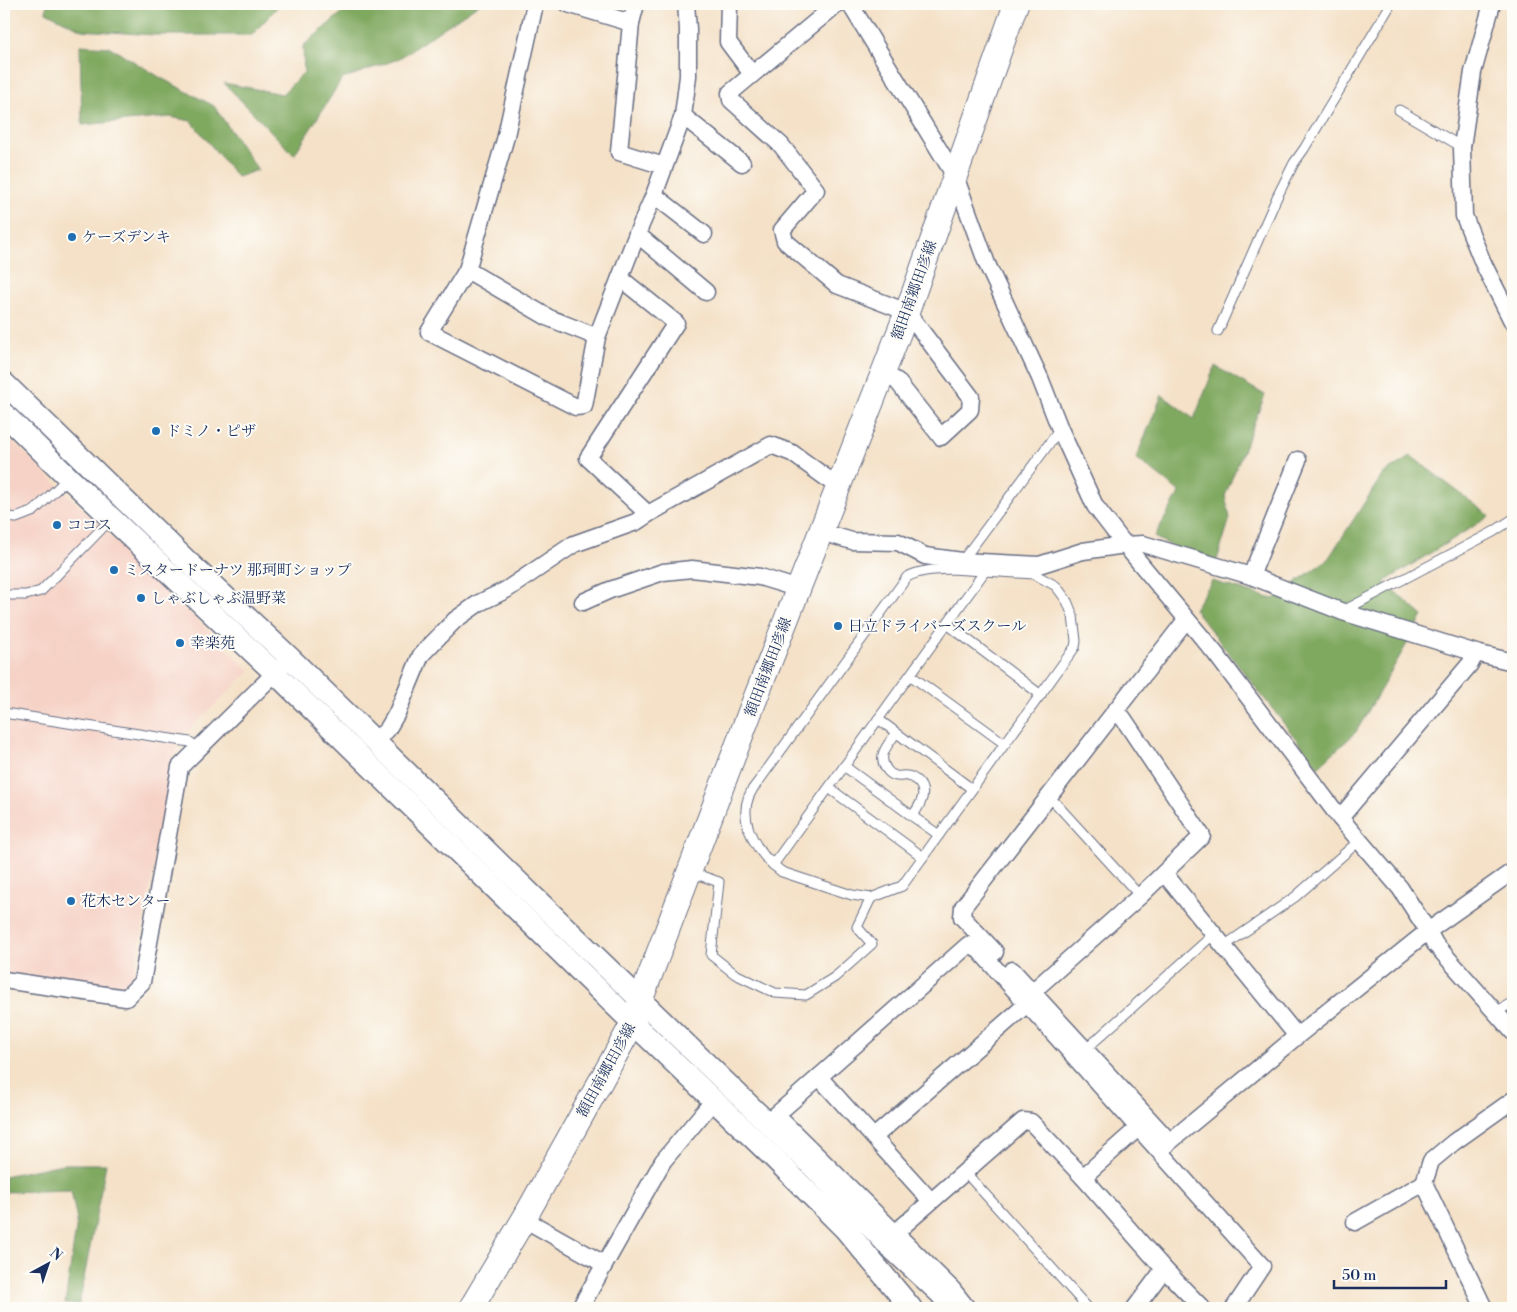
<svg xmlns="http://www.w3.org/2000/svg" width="1517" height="1312" viewBox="0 0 1517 1312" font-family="'Libre Bodoni','Noto Serif JP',serif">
<rect width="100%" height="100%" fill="#fdfcf7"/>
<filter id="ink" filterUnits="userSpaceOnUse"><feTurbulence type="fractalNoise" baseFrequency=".02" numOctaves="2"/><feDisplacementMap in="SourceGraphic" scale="10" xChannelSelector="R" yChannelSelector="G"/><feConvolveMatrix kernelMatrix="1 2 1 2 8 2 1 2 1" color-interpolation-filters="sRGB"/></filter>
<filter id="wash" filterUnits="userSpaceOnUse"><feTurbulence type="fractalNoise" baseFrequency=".0096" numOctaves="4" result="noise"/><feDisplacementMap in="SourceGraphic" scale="20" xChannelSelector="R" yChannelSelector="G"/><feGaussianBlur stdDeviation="1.12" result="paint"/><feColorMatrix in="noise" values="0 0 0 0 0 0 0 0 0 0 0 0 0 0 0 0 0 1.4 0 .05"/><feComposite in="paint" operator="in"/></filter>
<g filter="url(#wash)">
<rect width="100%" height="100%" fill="#f4e1c7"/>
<!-- built -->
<polygon fill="#f6d1c5" points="4,433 250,671 178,740 131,989 4,973"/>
<!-- forest -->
<g fill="#80a960" stroke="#4e6c5f">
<polygon points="47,4 280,4 252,35 154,35 82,30 46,12"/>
<polygon points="352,4 479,4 398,59 342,79 294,155 224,83 282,94 304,72 303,46"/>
<polygon points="80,45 110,47 161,78 214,106 258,170 237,177 191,121 170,117 82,125"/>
<polygon points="1215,366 1265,395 1225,496 1230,518 1217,560 1172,546 1154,537 1180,492 1136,458 1162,395 1194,419"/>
<polygon points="1411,456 1490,516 1384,582 1423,616 1356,732 1318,767 1194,609 1212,581 1273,599 1328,559 1383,474"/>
<polygon points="63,1164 106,1164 79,1304 65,1304 77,1221 71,1190 4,1192 4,1176"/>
</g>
</g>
<g filter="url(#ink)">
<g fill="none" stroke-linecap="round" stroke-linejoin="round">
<defs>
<g id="service">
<polyline points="1399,110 1462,147"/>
<polyline points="1218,331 1277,197 1294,163 1304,149 1391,4"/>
<polyline points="4,516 16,518 34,511 68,478"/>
<polyline points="962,561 1060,429"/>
<path d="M951 569 1034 574 1056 586 1067 601 1073 616 1076 641 1075 647 902 886 871 898 852 895 782 872C754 852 731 812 758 782L907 577C920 570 935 570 951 569Z"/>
<polyline points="4,595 26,595 41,591 52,580 111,519"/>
<polyline points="1343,611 1493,532 1513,519"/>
<polyline points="947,624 1041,695"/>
<polyline points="910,675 1005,744"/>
<polyline points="4,713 190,742 199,749"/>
<polyline points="878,719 972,789"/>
<path d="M896 733C888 745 876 756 887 770 889 773 892 775 896 776 900 777 903 775 907 776 910 776 915 779 917 781 929 792 920 806 912 816L939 835"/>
<polyline points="844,766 912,816"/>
<polyline points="829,788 923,857"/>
<polyline points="1049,796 1140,896"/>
<polyline points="773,865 985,571"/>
<polyline points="690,872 719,882 711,955 735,974 775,993 806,995 835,977 872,944 857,927 871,898"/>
<polyline points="1224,946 1295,897 1359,841"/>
<polyline points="1496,1012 1513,1002"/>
<polyline points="1085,1050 1214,934"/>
<polyline points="965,1172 1088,1308"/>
</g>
<g id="minor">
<polyline points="535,4 505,140 467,270 429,332 576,407 584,406 597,337 637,234 654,195 683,116 688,76 688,29 686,4"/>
<polyline points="568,4 631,23"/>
<polyline points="636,4 631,23 619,152 664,166"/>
<polyline points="729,4 728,42 752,74"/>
<polyline points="837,4 730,93 731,100 781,145 816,190 782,230 785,241 837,285 907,312 971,397 970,410 941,437 897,381 883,373"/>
<polyline points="850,4 955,176 987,264 1040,378 1060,429 1095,506 1125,545 1215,653 1340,818 1400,888 1428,931 1435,944 1513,1032"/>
<polyline points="1492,4 1473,72 1462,147 1464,216 1483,263 1513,323"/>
<polyline points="683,116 742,163"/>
<polyline points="654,195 704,234"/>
<polyline points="637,234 706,292"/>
<polyline points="467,270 549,318 597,337"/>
<polyline points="620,278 676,323 588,458 648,514 771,445 792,453 839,487"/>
<polyline points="821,532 852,541 898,542 925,556 962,561 1039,565 1083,551 1125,545 1143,544 1251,576 1343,612 1476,653 1513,662"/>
<polyline points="1251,576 1298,460"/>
<polyline points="583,602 610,590 663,572 692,569 760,577 799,589"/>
<polyline points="375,740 387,730 397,713 421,655 455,620 479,603 506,590 574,544 636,522 648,514"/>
<polyline points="1340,818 1470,664 1476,653"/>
<polyline points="1164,873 1297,1036"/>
<polyline points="995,952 962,917 963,907 1186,620"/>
<polyline points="1012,970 1169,1141"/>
<polyline points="4,980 126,998 142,982 180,767 283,665"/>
<polyline points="1032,992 1140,896 1202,836 1123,718 1114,712"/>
<polyline points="819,1077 931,1201"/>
<polyline points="776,1115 952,1289 967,1308"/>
<polyline points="767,1123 968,945 976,947 1262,1266 1234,1308"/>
<polyline points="874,1137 1027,1004"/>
<polyline points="1161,1149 1297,1036 1428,931 1513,871"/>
<polyline points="1083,1177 1138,1128"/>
<polyline points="524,1219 604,1264"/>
<polyline points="1355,1222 1424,1183"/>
<polyline points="886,1243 895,1233 1023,1121 1031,1122 1083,1177 1164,1269 1135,1308"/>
<polyline points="1164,1269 1202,1308"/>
<polyline points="580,1308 663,1161 714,1100"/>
<polyline points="1484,1308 1424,1183 1431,1161 1454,1142 1513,1100"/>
</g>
<g id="tertiary">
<polyline points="4,383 184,558 290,658 506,870 814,1168 886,1243 940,1293 952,1308"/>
<polyline points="4,414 68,477 275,673 633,1023 775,1159 845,1229 911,1308"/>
</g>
<polyline id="secondary" points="471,1308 524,1219 633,1023 641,999 750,712 907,312 1016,4"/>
</defs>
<!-- service casing -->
<use href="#service" stroke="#676d83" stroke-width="11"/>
<!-- minor casing -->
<use href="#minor" stroke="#676d83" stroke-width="19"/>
<!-- tertiary casing -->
<use href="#tertiary" stroke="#676d83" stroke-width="24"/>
<!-- secondary casing -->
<use href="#secondary" stroke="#676d83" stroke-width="26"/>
<!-- service -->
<use href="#service" stroke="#fff" stroke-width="9"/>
<!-- minor -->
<use href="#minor" stroke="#fff" stroke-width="16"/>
<!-- tertiary -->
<use href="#tertiary" stroke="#fff" stroke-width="21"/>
<!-- secondary -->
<use href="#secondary" stroke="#fff" stroke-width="24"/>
</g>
</g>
<!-- markers -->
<g fill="#1f6fb2" stroke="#fdfcf7" stroke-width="2">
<circle cx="72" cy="237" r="5"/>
<circle cx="156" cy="431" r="5"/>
<circle cx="57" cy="525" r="5"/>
<circle cx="114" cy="570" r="5"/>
<circle cx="141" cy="598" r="5"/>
<circle cx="838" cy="626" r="5"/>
<circle cx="180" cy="643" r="5"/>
<circle cx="71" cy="901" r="5"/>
</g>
<g text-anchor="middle" stroke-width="4" stroke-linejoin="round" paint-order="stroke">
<!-- poi labels -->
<g font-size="15" fill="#1b2f5e" stroke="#fdfcf7" text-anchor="start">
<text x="82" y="242">ケーズデンキ</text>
<text x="166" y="436">ドミノ・ピザ</text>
<text x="67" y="530">ココス</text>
<text x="124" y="575">ミスタードーナツ 那珂町ショップ</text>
<text x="151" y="603">しゃぶしゃぶ温野菜</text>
<text x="848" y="631">日立ドライバーズスクール</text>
<text x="190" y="648">幸楽苑</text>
<text x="81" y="906">花木センター</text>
</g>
<!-- street labels -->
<g font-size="15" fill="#1b2f5e" stroke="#fdfcf7">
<text transform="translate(914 290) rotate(-70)" y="5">額田南郷田彦線</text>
<text transform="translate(768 667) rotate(-69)" y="5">額田南郷田彦線</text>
<text transform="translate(606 1070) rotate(-61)" y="5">額田南郷田彦線</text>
</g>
</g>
<!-- margin -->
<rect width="1517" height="1312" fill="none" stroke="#fdfcf7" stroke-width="20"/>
<!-- north arrow -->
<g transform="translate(48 1264) rotate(40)" stroke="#fdfcf7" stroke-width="4" paint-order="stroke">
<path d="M0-4L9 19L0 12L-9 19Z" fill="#1b2f5e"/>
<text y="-8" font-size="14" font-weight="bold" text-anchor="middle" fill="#1b2f5e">N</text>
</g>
<!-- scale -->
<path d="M1334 1280v8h112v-8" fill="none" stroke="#1b2f5e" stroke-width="2.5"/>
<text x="1342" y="1280" font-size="15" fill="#1b2f5e" stroke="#fdfcf7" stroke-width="4" paint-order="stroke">50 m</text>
</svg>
